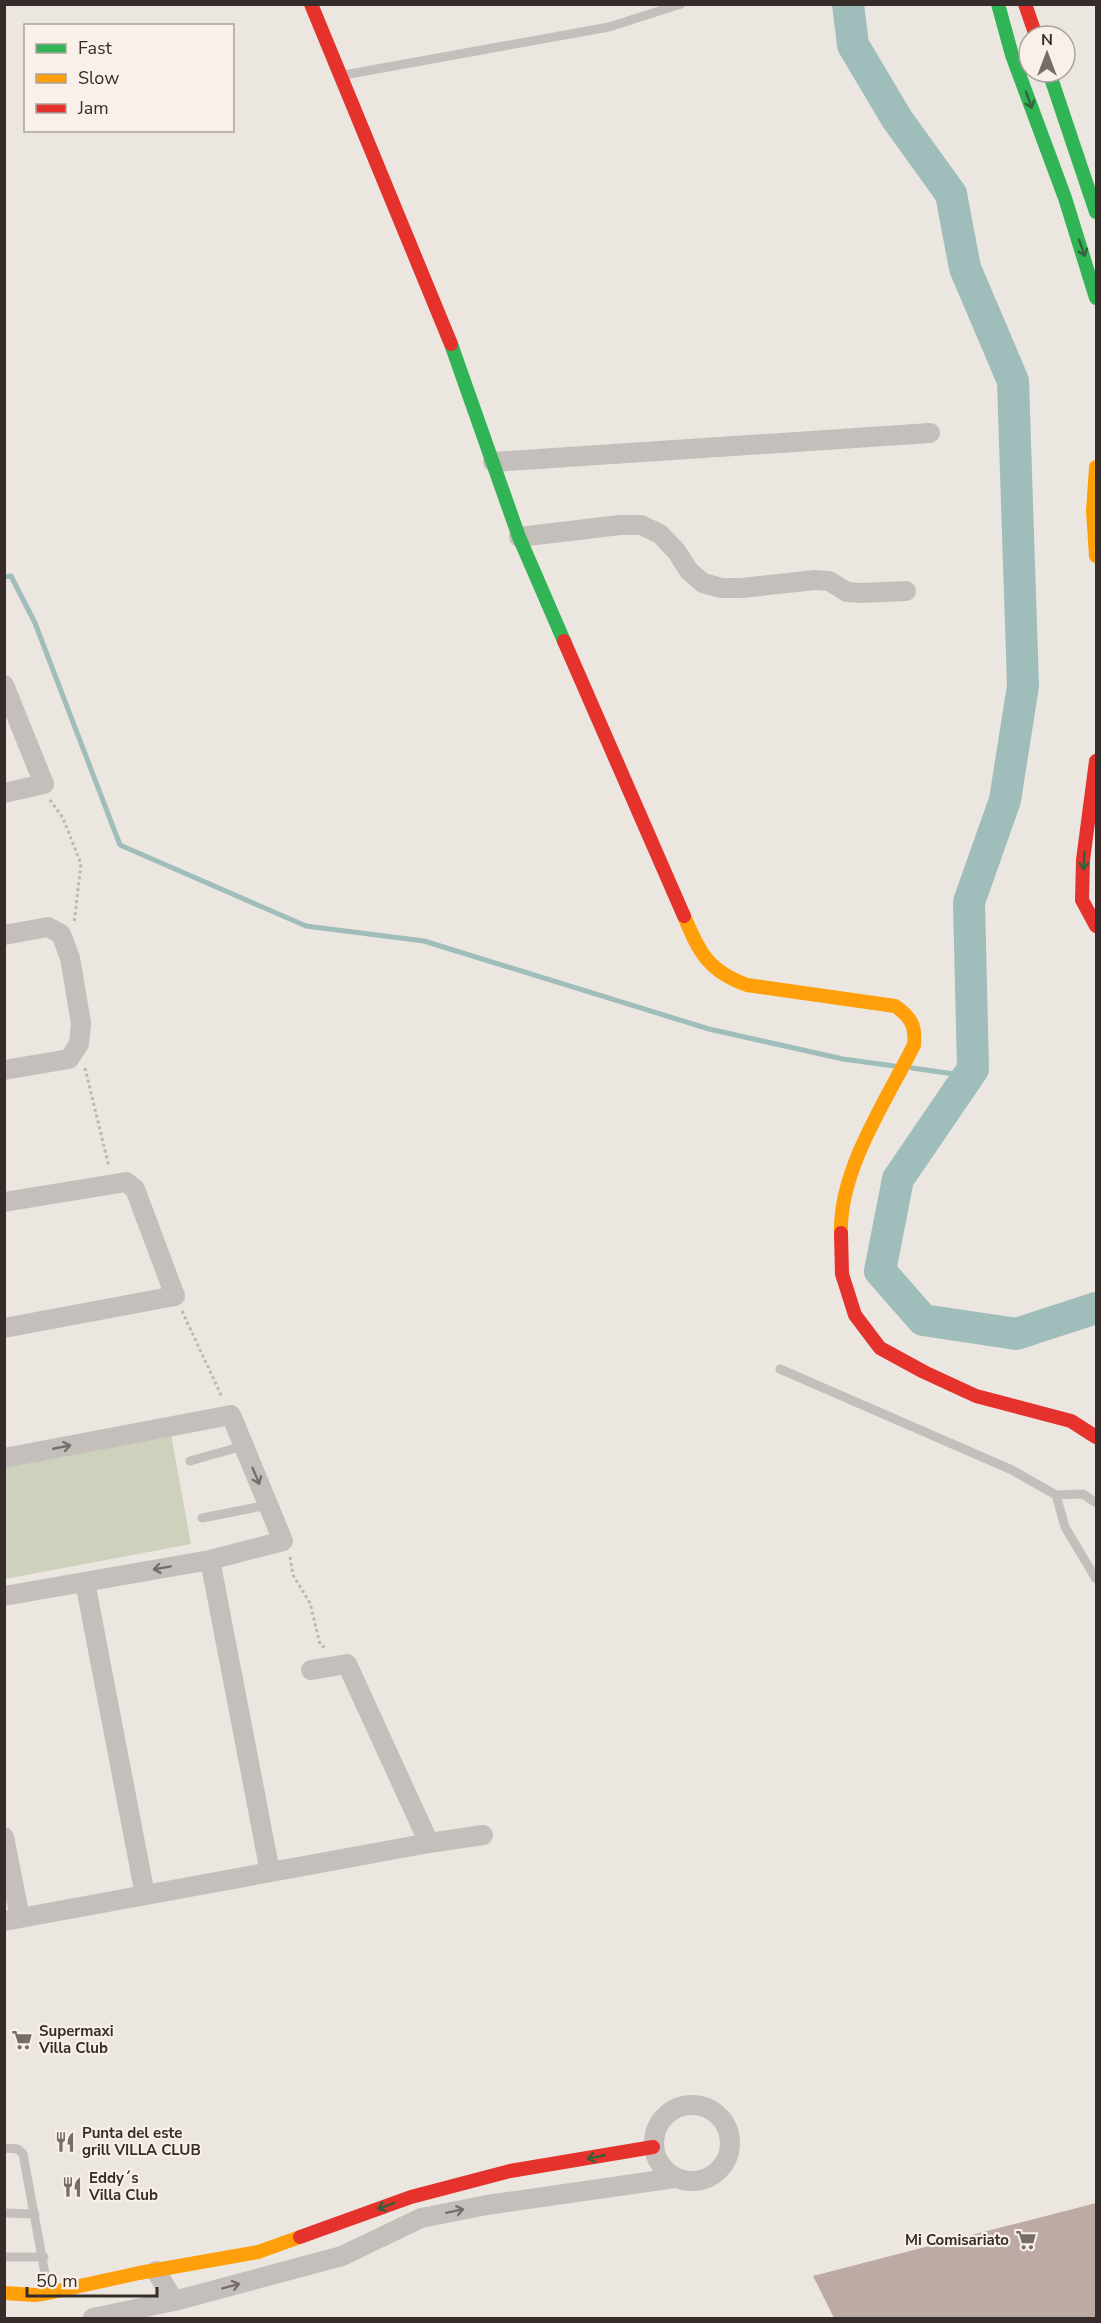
<svg xmlns="http://www.w3.org/2000/svg" width="1101" height="2323" font-family="'Nunito Sans',sans-serif">
<rect width="100%" height="100%" fill="#ece6e1"/>
<path fill="#ced1bc" d="M 171,1435 L 191,1544 L 5,1579 L 5,1466 Z"/>
<g fill="none" stroke-linecap="round" stroke-linejoin="round">
<path stroke="#9fbdba" stroke-width="5" d="M 4,577 L 11,576 L 35,623 L 120,845 L 306,926 L 424,941 L 709,1029 L 843,1059 L 894,1066
M 912,1068 L 968,1076"/>
<path stroke="#9fbdba" stroke-width="32" d="M 848,4 L 853,45 L 897,119 L 951,194 L 965,268 L 1013,381 L 1023,686 L 1005,800 L 969,902 L 973,1069 L 898,1179 L 880,1271 L 923,1320 L 1016,1334 L 1096,1308"/>
</g>
<path fill="#beaaa4" d="M 1096,2203 L 1096,2318 L 834,2318 L 813,2276 Z"/>
<g fill="none" stroke-linecap="round" stroke-linejoin="round">
<path stroke="#beb7b3" stroke-width="3" stroke-dasharray="3 3" stroke-linecap="butt" d="M 50,800 L 63,818 L 81,864 L 74,923
M 85,1068 L 109,1167
M 182,1311 L 222,1397
M 290,1557 L 293,1575 L 310,1603 L 320,1644 L 326,1649"/>
<path stroke="#c5bfbb" stroke-width="9" d="M 344,75 L 609,27 L 681,4
M 780,1369 L 1012,1470 L 1056,1495 L 1083,1494 L 1096,1503
M 190,1461 L 243,1446
M 1056,1495 L 1065,1527 L 1096,1579
M 202,1518 L 268,1505
M 4,2148 L 18,2149 L 23,2154 L 48,2290
M 4,2213 L 35,2214
M 4,2257 L 44,2257"/>
<path stroke="#c5bfbb" stroke-width="20" d="M 493,462 L 930,433
M 519,537 L 620,525 L 641,525 L 660,534 L 677,552 L 689,571 L 703,583 L 721,588 L 742,588 L 815,580 L 829,581 L 847,592 L 862,593 L 906,591
M 4,685 L 44,784 L 4,793
M 4,935 L 48,927 L 61,934 L 70,958 L 81,1023 L 79,1044 L 69,1059 L 4,1070
M 4,1202 L 126,1182 L 135,1189 L 175,1296 L 4,1328
M 4,1458 L 231,1415 L 283,1541 L 210,1560 L 4,1596
M 210,1560 L 270,1872
M 85,1582 L 145,1895
M 311,1670 L 347,1664 L 429,1843 L 483,1835
M 4,1837 L 20,1918
M 4,1921 L 429,1843
M654 2143a38 38 0 1 1 76 0a38 38 0 1 1-76 0Z
M 156,2271 L 174,2301
M 93,2318 L 174,2301 L 342,2256 L 421,2218 L 487,2205 L 675,2178"/>
<path stroke="#30b455" stroke-width="14" d="M 998,4 L 1012,55 L 1065,198 L 1096,298
M 1049,72 L 1096,212
M 451,344 L 519,537 L 564,641"/>
<path stroke="#ff9f0a" stroke-width="14" d="M 1096,467 L 1093,511 L 1096,556
M 684,916 C 699,952 708,971 747,985 L 895,1006 C 911,1017 916,1026 914,1045 C 886,1101 839,1170 841,1233
M 4,2293 L 35,2295 L 48,2293 L 139,2273 L 258,2252 L 300,2237"/>
<path stroke="#e5322d" stroke-width="14" d="M 311,4 L 451,344
M 1025,4 L 1036,36
M 564,641 L 684,916
M 1096,761 L 1083,860 L 1082,900 L 1096,926
M 841,1233 L 842,1274 L 855,1315 L 880,1348 L 924,1372 L 976,1396 L 1071,1421 L 1096,1437
M 300,2237 L 411,2197 L 510,2171 L 653,2147"/>
</g>
<defs><path id="oneway-shaft" d="M-6 0H5M1.5-3L5.5 0L1.5 3" fill="none" stroke-width="1.6" stroke-linecap="round" stroke-linejoin="round" transform="scale(1.5)"/></defs>
<g stroke="#34623b">
<use href="#oneway-shaft" transform="translate(1029 100) rotate(70)"/>
<use href="#oneway-shaft" transform="translate(1082 248) rotate(71)"/>
<use href="#oneway-shaft" transform="translate(1084 861) rotate(94)"/>
<use href="#oneway-shaft" transform="translate(596 2157) rotate(169)"/>
<use href="#oneway-shaft" transform="translate(386 2206) rotate(159)"/>
</g>
<g stroke="#766e6b">
<use href="#oneway-shaft" transform="translate(62 1447) rotate(-11)"/>
<use href="#oneway-shaft" transform="translate(256 1476) rotate(67)"/>
<use href="#oneway-shaft" transform="translate(162 1568) rotate(170)"/>
<use href="#oneway-shaft" transform="translate(455 2211) rotate(-12)"/>
<use href="#oneway-shaft" transform="translate(231 2286) rotate(-15)"/>
</g>
<defs>
<g id="supermarket-bare" transform="scale(1.62)"><path d="M-6-5.5h2.5l.6 2H6L4.5 2H-2.5L-4.4-4H-6ZM-1.5 3.2a1.3 1.3 0 1 0 .1 0ZM3 3.2a1.3 1.3 0 1 0 .1 0Z" fill="#766d69" stroke="#f8f0e9" stroke-width="2.5" paint-order="stroke"/></g>
<g id="restaurant-bare" transform="scale(1.62)"><path d="M-5-6h1v4h1v-4h1v4h1v-4h1v5L-1.5 .5V6h-2V.5L-5-1ZM5-6V6H3V1.5H1.5Q1.5-4 5-6Z" fill="#766d69" stroke="#f8f0e9" stroke-width="2.5" paint-order="stroke"/></g>
</defs>
<g fill-rule="evenodd">
<use href="#supermarket-bare" x="22" y="2040"/>
<use href="#restaurant-bare" x="65" y="2142"/>
<use href="#restaurant-bare" x="72" y="2187"/>
<use href="#supermarket-bare" x="1026" y="2240"/>
</g>
<g text-anchor="middle" stroke-width="4.5" stroke-linejoin="round" paint-order="stroke">
<g font-size="15" font-weight="bold" fill="#362c29" stroke="#f8f0e9" text-anchor="start">
<text x="39" y="2036">Supermaxi<tspan x="39" dy="17">Villa Club</tspan></text>
<text x="82" y="2138">Punta del este<tspan x="82" dy="17">grill VILLA CLUB</tspan></text>
<text x="89" y="2183">Eddy´s<tspan x="89" dy="17">Villa Club</tspan></text>
<text x="1009" y="2245" text-anchor="end">Mi Comisariato</text>
</g>
</g>
<rect width="1101" height="2323" fill="none" stroke="#362c29" stroke-width="12"/>
<rect x="24" y="24" width="210" height="108" fill="#f8f0e9" stroke="#aaa29c" stroke-width="1.5"/>
<rect x="36" y="44" width="30" height="9" fill="#30b455" stroke="#aaa29c" stroke-width="1.5"/>
<text x="78" y="54" font-size="18" fill="#362c29">Fast</text>
<rect x="36" y="74" width="30" height="9" fill="#ff9f0a" stroke="#aaa29c" stroke-width="1.5"/>
<text x="78" y="84" font-size="18" fill="#362c29">Slow</text>
<rect x="36" y="104" width="30" height="9" fill="#e5322d" stroke="#aaa29c" stroke-width="1.5"/>
<text x="78" y="114" font-size="18" fill="#362c29">Jam</text>
<g transform="translate(1047 54)"><circle r="28" fill="#f8f0e9" stroke="#aaa29c" stroke-width="1.5"/>
<path d="M0-4.5L10 22L0 15L-10 22Z" fill="#766d69"/>
<text y="-9" font-size="16" font-weight="bold" text-anchor="middle" fill="#362c29">N</text>
</g>
<path d="M27 2287v9h130v-9" fill="none" stroke="#362c29" stroke-width="3"/>
<text x="36" y="2287" font-size="18" fill="#362c29" stroke="#f8f0e9" stroke-width="4.5" paint-order="stroke">50 m</text>
</svg>
